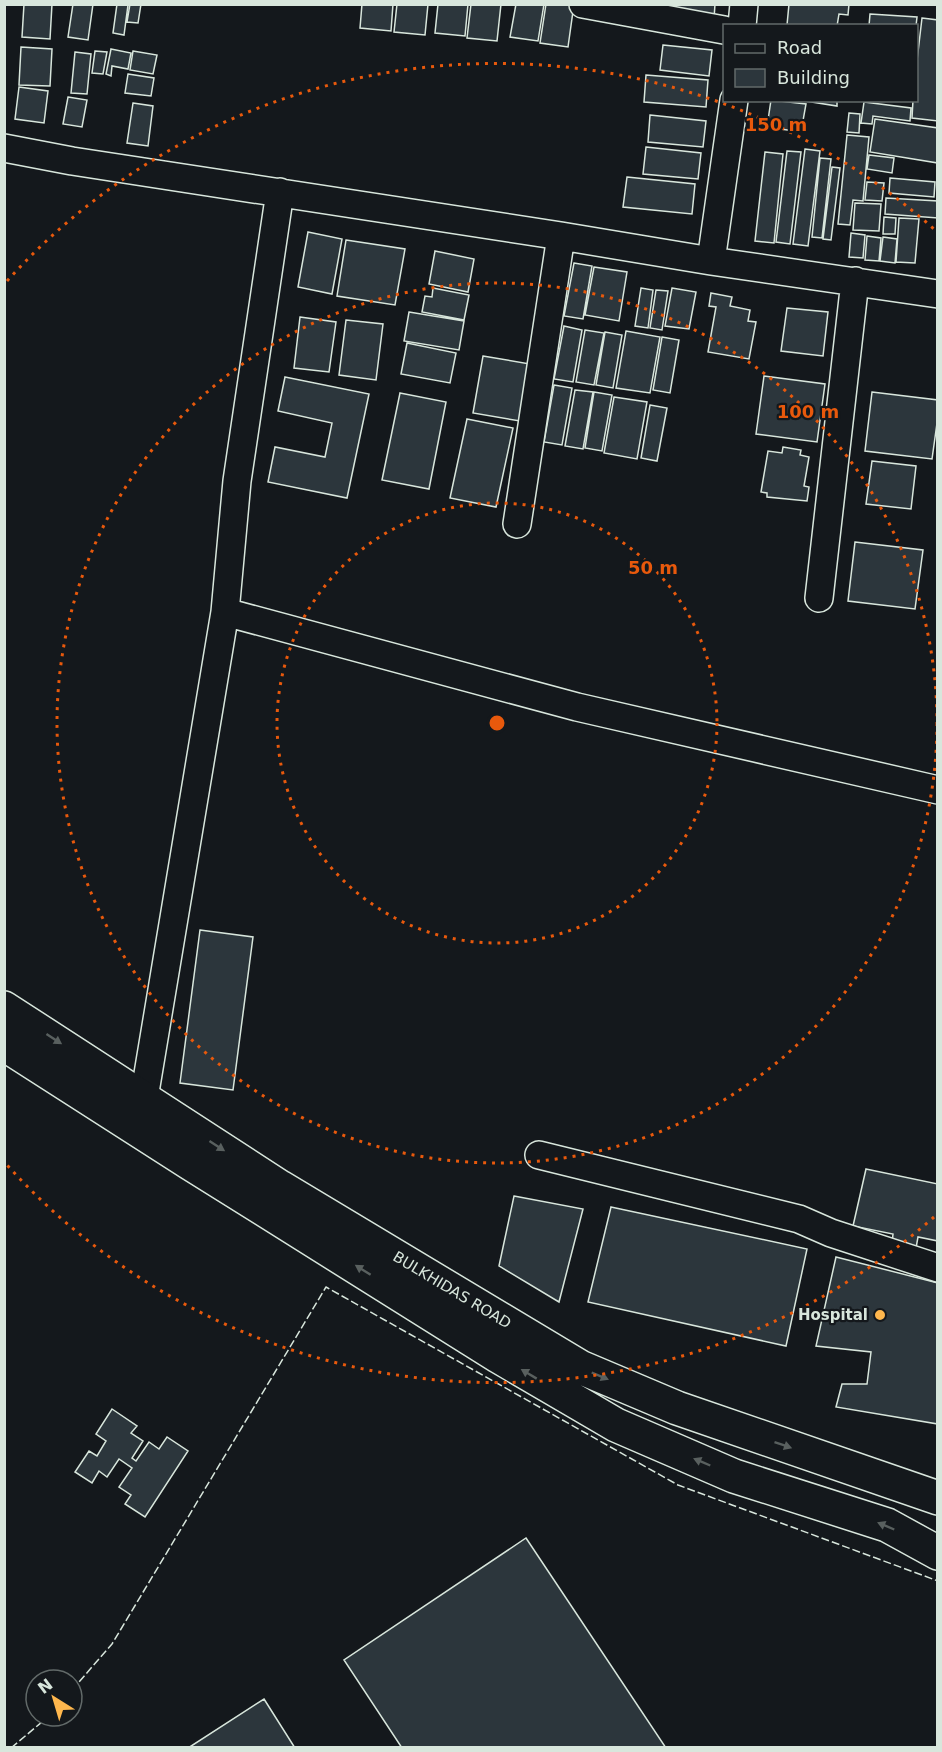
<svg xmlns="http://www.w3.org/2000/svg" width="942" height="1752" font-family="'DejaVu Sans',sans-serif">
<rect width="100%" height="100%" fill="#14181c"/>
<path fill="#2c363c" stroke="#d8e6dc" stroke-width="1.5" d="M 24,4 L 52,4 L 50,39 L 22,37 Z
M 73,4 L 93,4 L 88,40 L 68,37 Z
M 117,4 L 128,5 L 124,35 L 113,33 Z
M 130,4 L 141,4 L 138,23 L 127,22 Z
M 362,4 L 393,4 L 391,31 L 360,28 Z
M 397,4 L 428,4 L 425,35 L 394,32 Z
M 438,4 L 468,4 L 465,36 L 435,33 Z
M 471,4 L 501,4 L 497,41 L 467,38 Z
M 516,4 L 544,4 L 538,41 L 510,37 Z
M 546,4 L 574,4 L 568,47 L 540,43 Z
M 663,4 L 715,4 L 714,19 L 662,13 Z
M 789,4 L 849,4 L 848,15 L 839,14 L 837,26 L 787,25 Z
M 870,14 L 917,17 L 916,26 L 869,26 Z
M 922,18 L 938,20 L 938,121 L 912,118 L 913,100 L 916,100 L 916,69 Z
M 663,45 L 712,50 L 709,76 L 660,70 Z
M 21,47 L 52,49 L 50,86 L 19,85 Z
M 111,49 L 131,53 L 128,69 L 112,66 L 111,76 L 106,74 Z
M 95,51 L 107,52 L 103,74 L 92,73 Z
M 133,51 L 157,55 L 153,74 L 130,70 Z
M 75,52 L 91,54 L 87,94 L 71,93 Z
M 128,74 L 154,78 L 151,96 L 125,93 Z
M 646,75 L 708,80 L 706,107 L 644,102 Z
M 19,87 L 48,91 L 44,123 L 15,119 Z
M 68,97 L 87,100 L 82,127 L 63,124 Z
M 771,100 L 806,104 L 801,132 L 767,127 Z
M 799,100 L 837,100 L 837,106 Z
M 864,102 L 911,108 L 910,121 L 873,116 L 872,124 L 861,123 Z
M 133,103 L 153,106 L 148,146 L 127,143 Z
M 849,113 L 860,114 L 859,133 L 847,132 Z
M 650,115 L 706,121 L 703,147 L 648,142 Z
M 875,119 L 938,128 L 938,163 L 870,152 Z
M 847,135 L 869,137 L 863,201 L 853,200 L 850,225 L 838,224 Z
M 646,147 L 701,153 L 698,179 L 643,174 Z
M 805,149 L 820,151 L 808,246 L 793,244 Z
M 787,151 L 801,152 L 790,244 L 776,242 Z
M 765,152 L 783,154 L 774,243 L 755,241 Z
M 869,155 L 894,158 L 892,173 L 867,169 Z
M 820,158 L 831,159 L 822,238 L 812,237 Z
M 832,167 L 840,168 L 831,240 L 823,239 Z
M 627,177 L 695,184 L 692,214 L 623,207 Z
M 890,178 L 935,182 L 934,197 L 889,193 Z
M 867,182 L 884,183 L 882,201 L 865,200 Z
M 886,198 L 938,201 L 938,218 L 885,214 Z
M 855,203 L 881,204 L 879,231 L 853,230 Z
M 884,217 L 896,218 L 895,234 L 883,234 Z
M 899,218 L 919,219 L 915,263 L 896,262 Z
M 308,232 L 342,239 L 332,294 L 298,287 Z
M 851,233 L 865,235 L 863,258 L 849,257 Z
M 867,236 L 881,238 L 879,261 L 865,260 Z
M 883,237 L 897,239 L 895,263 L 880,261 Z
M 346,240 L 405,249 L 395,305 L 337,296 Z
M 435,251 L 474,259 L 468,292 L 429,284 Z
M 574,263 L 592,266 L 583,319 L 564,316 Z
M 594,267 L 627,272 L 619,321 L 585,315 Z
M 433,288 L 469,295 L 464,320 L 422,312 L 425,296 L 432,297 Z
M 641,288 L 653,290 L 648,328 L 635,326 Z
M 672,288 L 696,292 L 689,329 L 665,326 Z
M 656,290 L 668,291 L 662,330 L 650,328 Z
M 711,293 L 732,297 L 730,306 L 750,310 L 748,321 L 756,322 L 749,359 L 708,352 L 716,307 L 709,306 Z
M 787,308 L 828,312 L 823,356 L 781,351 Z
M 409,312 L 464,321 L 459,350 L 404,341 Z
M 300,317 L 336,322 L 329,372 L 294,368 Z
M 346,320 L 383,324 L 376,380 L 339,375 Z
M 564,326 L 582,330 L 573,382 L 554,379 Z
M 585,330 L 604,333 L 594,385 L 576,382 Z
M 626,331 L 660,337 L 650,393 L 616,388 Z
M 605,332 L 622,335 L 613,388 L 596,385 Z
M 662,337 L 679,340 L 670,393 L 653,390 Z
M 407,343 L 456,353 L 450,383 L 401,374 Z
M 483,356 L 536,365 L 526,422 L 473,413 Z
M 764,376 L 825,384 L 817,442 L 756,434 Z
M 285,377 L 369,394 L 347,498 L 268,482 L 275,447 L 325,457 L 332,423 L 278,411 Z
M 554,385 L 572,388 L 562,445 L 544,442 Z
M 575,390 L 593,392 L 583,449 L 565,446 Z
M 594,392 L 612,395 L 602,451 L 585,448 Z
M 872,392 L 938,400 L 938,416 L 932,459 L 865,451 Z
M 400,393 L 446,402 L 429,489 L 382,480 Z
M 614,397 L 647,402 L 637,459 L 604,453 Z
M 650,405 L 667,408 L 657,461 L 641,458 Z
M 467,419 L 513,428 L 496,507 L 450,498 Z
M 783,447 L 801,450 L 800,455 L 809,457 L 804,486 L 809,487 L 807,501 L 767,497 L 767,493 L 761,492 L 768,451 L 782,453 Z
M 872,461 L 916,466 L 911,509 L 866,504 Z
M 855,542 L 923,550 L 915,609 L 848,601 Z
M 200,930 L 253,937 L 233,1090 L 180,1083 Z
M 866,1169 L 938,1184 L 938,1241 L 918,1237 L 916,1248 L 892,1243 L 893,1234 L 853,1226 Z
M 514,1196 L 583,1209 L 559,1302 L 499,1266 Z
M 611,1207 L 807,1249 L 786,1346 L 588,1302 Z
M 836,1257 L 938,1283 L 938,1424 L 836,1407 L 842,1384 L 867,1384 L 871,1352 L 816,1346 Z
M 112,1409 L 137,1426 L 131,1433 L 143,1441 L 132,1458 L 136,1461 L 149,1442 L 159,1449 L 167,1437 L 188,1451 L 145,1517 L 125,1504 L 131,1495 L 119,1487 L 132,1468 L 119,1459 L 107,1477 L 99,1471 L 92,1483 L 75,1472 L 89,1451 L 97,1456 L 106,1441 L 96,1434 Z
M 526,1538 L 666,1748 L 402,1748 L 344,1660 Z
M 264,1699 L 295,1748 L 188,1748 Z"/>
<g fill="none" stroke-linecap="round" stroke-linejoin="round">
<g stroke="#d8e6dc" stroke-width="30">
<path id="minor" d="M 583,4 L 724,30
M 742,26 L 744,4
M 4,148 L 72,161 L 561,236 L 711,261 L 938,294
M 711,261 L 734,100
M 517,524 L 561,236
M 819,598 L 855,281
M 225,612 L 577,707 L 938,790
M 141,1116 L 225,612 L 237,481 L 280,192
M 539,1155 L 799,1219 L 831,1233 L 938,1268"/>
</g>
<g stroke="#d8e6dc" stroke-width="36">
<path id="secondary" d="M 4,1008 L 280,1187 L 580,1367 L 677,1408 L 938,1498
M 4,1044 L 190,1163 L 498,1356 L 616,1425 L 734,1476 L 887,1525 L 938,1553"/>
</g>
<use href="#minor" stroke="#14181c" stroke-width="27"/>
<use href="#secondary" stroke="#14181c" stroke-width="33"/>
<path stroke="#d8e6dc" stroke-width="1.5" stroke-dasharray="8 3" stroke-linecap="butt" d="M 72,1690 L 112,1644 L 326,1287 L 678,1485 L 938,1581
M 11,1748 L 49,1716"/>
</g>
<defs><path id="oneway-solid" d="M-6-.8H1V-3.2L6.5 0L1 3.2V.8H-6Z" transform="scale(1.5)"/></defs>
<g fill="#59605f">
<use href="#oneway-solid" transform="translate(54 1039) rotate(33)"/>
<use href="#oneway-solid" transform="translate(217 1146) rotate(33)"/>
<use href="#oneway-solid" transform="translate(363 1270) rotate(-148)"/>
<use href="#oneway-solid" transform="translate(529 1374) rotate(-149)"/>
<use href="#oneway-solid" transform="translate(600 1376) rotate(23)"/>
<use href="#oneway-solid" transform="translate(783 1445) rotate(19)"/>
<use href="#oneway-solid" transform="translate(702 1462) rotate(-157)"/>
<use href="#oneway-solid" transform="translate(886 1526) rotate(-157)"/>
</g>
<g fill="none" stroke="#e8590c" stroke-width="3" stroke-dasharray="3 6">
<circle cx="497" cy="723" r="220"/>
<circle cx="497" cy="723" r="440"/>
<path d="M934 1217A660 660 0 0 1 7 1165M7 281A660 660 0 0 1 934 229"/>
</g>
<circle fill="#ffb74d" stroke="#14181c" stroke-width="2" cx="880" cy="1315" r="6"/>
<g text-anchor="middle" stroke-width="4.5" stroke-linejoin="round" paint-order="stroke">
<g font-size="15" fill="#d8e6dc" stroke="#14181c">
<text transform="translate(452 1290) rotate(31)" y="5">BULKHIDAS ROAD</text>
</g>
<g font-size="15" font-weight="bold" fill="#d8e6dc" stroke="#14181c" text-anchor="end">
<text x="868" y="1320">Hospital</text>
</g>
</g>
<circle cx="497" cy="723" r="9" fill="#e8590c" stroke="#14181c" stroke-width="3"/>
<g font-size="18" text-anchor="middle" font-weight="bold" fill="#e8590c" stroke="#14181c" stroke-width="4.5" stroke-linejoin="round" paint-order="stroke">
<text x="776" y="131">150 m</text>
<text x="808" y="418">100 m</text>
<text x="653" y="574">50 m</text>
</g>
<rect width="942" height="1752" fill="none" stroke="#d8e6dc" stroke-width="12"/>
<rect x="723" y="24" width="195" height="78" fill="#14181c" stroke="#626a69" stroke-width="1.5"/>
<rect x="735" y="44" width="30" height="9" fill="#14181c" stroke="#626a69" stroke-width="1.5"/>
<text x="777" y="54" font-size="18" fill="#d8e6dc">Road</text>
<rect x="735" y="69" width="30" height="18" fill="#2c363c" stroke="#626a69" stroke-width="1.5"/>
<text x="777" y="84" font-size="18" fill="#d8e6dc">Building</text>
<g transform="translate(54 1698) rotate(323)"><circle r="28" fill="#14181c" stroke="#626a69" stroke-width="1.5"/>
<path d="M0-4.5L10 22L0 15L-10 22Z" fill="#ffb74d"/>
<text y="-9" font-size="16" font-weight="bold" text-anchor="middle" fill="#d8e6dc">N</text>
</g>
</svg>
